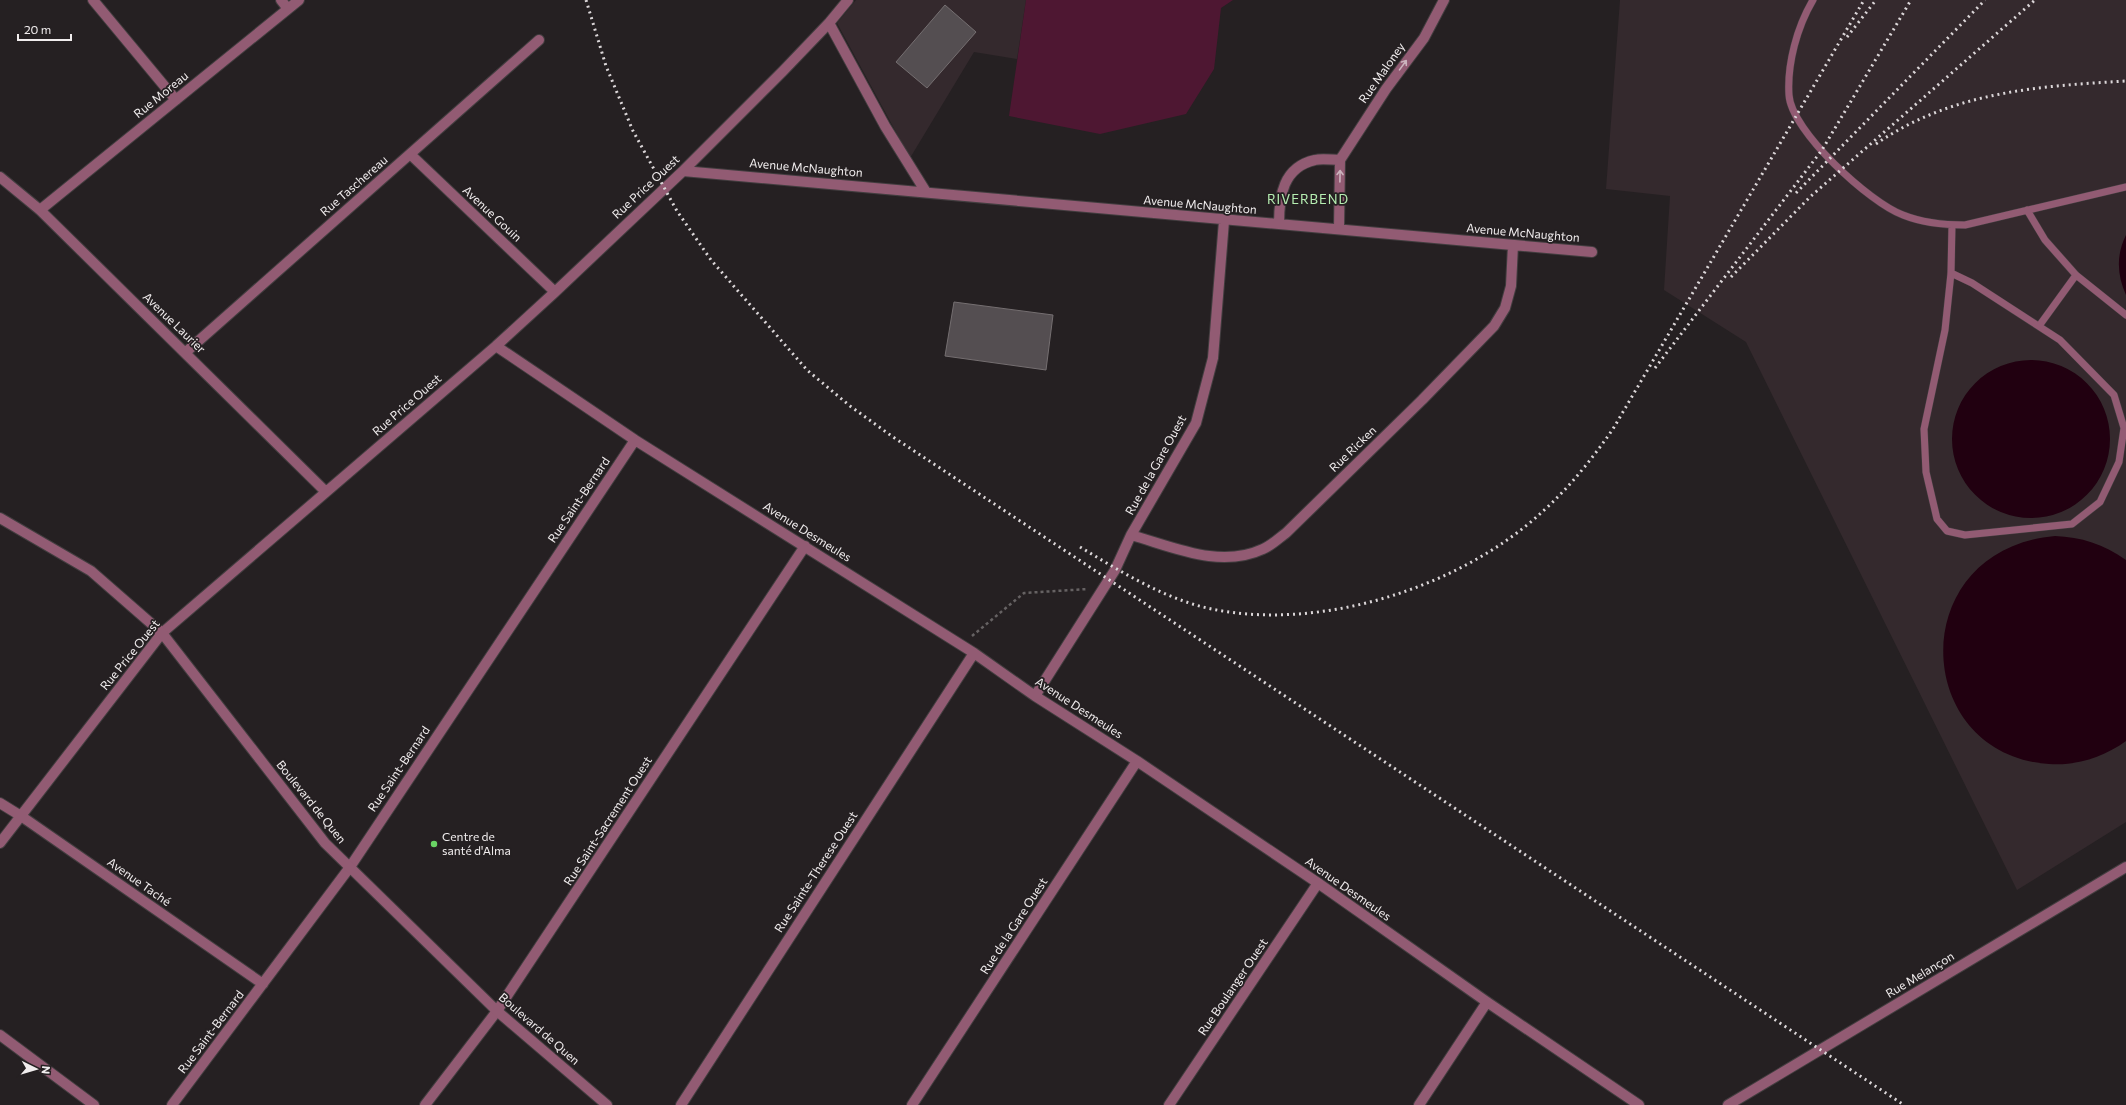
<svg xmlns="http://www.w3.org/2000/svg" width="2126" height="1105" font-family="Commissioner,sans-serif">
<rect width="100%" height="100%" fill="#252022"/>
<path fill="#34292d" d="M 856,0 L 1026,0 L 1017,59 L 974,52 L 910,158 L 837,23 Z
M 1620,0 L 2126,0 L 2126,822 L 2017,890 L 1746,342 L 1664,290 L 1670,196 L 1606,189 Z"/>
<path fill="#4e1732" d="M 1026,0 L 1233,0 L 1221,8 L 1214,69 L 1186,114 L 1100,134 L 1009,116 Z"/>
<path fill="#210010" d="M 2126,235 L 2126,295 C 2117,275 2116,255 2126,235 Z
M1952 439a79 79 0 1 1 158 0a79 79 0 1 1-158 0Z
M 2055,536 C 2081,537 2104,544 2126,560 L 2126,741 C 2104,757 2077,766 2049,764 C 1911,755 1903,550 2055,536 Z"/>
<path fill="#544e51" stroke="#756f71" d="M 945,5 L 976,32 L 927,88 L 896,62 Z
M 954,302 L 1053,315 L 1046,370 L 945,356 Z"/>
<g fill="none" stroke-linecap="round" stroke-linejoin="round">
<g stroke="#423d3f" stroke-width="8">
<path id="service" d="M 1813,0 C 1797,27 1787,64 1789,95 C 1791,131 1870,203 1903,215 C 1923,223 1943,225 1965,225 L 2126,187
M 2027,210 L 2045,240 L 2076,275 L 2126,315
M 1951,273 L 1972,283 L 2060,340 L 2114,395 L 2124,428 L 2119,462 L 2100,502 L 2072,524 L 1965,535 L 1947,531 L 1937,519 L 1926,472 L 1924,429 L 1945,330 L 1951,273 L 1952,225
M 2039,326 L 2076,275"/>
</g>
<g stroke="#423d3f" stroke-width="12">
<path id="minor" d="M 93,0 L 176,100
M 281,0 L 288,9
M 829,23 L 885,126 L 926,192
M 410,154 L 555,292
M 683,171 L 1592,252
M 0,177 L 40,210 L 326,492
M 40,210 L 299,0
M 1279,224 C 1279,196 1283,167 1315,160 C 1322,158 1332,160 1340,160
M 1339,229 L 1340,160 L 1386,89 L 1424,38 L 1444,0
M 496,346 L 635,440 L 974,653 L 1035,696 L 1137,761 L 1318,883 L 1487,1002 L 1639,1105
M 186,352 L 539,40
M 1131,535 C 1174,547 1220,569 1263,549 C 1271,546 1279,538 1286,533 L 1422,400 L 1494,326 L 1505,308 L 1511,286 L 1513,245
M 1035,696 L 1115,570 L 1131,535 L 1196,423 L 1213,358 L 1224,221
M 0,803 L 21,816 L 263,984
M 0,843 L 162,633 L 496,346 L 555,292 L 683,171 L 783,71 L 829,23 L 848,0
M 0,1035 L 94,1105
M 172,1105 L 350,867 L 635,440
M 425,1105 L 497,1011 L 805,546
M 681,1105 L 974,653
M 912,1105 L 1137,761
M 1169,1105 L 1318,883
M 1419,1105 L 1487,1002"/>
</g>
<g stroke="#423d3f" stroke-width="12">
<path id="tertiary" d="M 0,518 L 91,571 L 162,633 L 325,843 L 497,1011 L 607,1105
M 1728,1105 L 2126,867"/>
</g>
<path stroke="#666263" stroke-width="2.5" stroke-dasharray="3 3" stroke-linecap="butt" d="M 972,636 L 1024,593 L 1088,589"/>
<use href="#service" stroke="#925b73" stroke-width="7"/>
<use href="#minor" stroke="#925b73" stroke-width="10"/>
<use href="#tertiary" stroke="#925b73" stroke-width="10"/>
<path stroke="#dcd7d9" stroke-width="3" stroke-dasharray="2 4" stroke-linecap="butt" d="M 586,0 L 606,66 L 633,131 L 677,211 L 711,260 L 807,370 L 850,406 L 893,437 L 1904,1105
M 1847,37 L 1876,0
M 1876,144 C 1951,92 2038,86 2126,81
M 1796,193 L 1985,0
M 1731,277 L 1810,197 L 2035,0
M 1655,368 L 1822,150 L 1911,0
M 1080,547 C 1120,571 1161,597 1207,608 C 1317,633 1459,588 1541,513 C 1569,488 1592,459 1613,429 L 1864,0"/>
</g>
<defs><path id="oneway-shaft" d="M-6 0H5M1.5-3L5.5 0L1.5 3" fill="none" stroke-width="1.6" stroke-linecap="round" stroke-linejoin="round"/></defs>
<g stroke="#cbb3bd">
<use href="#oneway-shaft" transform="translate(1403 65) rotate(-54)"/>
<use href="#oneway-shaft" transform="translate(1340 176) rotate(-89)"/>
</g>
<circle fill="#69d464" stroke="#252022" stroke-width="1.5" cx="434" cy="844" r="4"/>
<g text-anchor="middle" stroke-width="3.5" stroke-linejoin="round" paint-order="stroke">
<g font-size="12" fill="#f1edee" stroke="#252022">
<text transform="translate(1382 73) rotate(-55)" y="4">Rue Maloney</text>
<text transform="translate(161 95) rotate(-39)" y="4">Rue Moreau</text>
<text transform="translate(806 168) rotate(5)" y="4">Avenue McNaughton</text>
<text transform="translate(354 186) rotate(-41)" y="4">Rue Taschereau</text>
<text transform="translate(646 187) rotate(-43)" y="4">Rue Price Ouest</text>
<text transform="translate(1200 205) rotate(5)" y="4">Avenue McNaughton</text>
<text transform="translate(492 214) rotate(43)" y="4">Avenue Gouin</text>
<text transform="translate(1523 233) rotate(5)" y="4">Avenue McNaughton</text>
<text transform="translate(174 323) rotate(44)" y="4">Avenue Laurier</text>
<text transform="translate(407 405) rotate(-41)" y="4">Rue Price Ouest</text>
<text transform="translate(1353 449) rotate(-44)" y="4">Rue Ricken</text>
<text transform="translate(1156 465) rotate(-61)" y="4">Rue de la Gare Ouest</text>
<text transform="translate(579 500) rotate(-56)" y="4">Rue Saint-Bernard</text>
<text transform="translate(807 532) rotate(32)" y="4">Avenue Desmeules</text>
<text transform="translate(130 655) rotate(-51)" y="4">Rue Price Ouest</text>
<text transform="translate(1079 708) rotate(33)" y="4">Avenue Desmeules</text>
<text transform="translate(399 769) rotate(-56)" y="4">Rue Saint-Bernard</text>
<text transform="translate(311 802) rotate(51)" y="4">Boulevard de Quen</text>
<text transform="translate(608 821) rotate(-57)" y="4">Rue Saint-Sacrement Ouest</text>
<text transform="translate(816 872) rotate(-57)" y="4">Rue Sainte-Therese Ouest</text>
<text transform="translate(139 882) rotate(35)" y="4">Avenue Taché</text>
<text transform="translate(1348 889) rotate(35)" y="4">Avenue Desmeules</text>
<text transform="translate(1014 926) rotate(-57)" y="4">Rue de la Gare Ouest</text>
<text transform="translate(1920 975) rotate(-31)" y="4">Rue Melançon</text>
<text transform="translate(1233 987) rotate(-56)" y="4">Rue Boulanger Ouest</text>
<text transform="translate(539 1029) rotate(41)" y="4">Boulevard de Quen</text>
<text transform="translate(211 1032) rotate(-53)" y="4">Rue Saint-Bernard</text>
</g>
<g font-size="12" fill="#f1edee" stroke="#252022" text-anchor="start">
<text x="442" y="841">Centre de<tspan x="442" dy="14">santé d'Alma</tspan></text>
</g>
<g font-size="13" letter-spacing="1" fill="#b6efb2" stroke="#252022">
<text x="1308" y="204">RIVERBEND</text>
</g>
</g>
<g transform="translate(36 1069) rotate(95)" stroke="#252022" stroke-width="3" paint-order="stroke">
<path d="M0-3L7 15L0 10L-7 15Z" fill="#f1edee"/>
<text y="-6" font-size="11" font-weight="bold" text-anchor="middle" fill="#f1edee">N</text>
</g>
<path d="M18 34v6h53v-6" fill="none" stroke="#f1edee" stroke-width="2"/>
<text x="24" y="34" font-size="12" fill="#f1edee" stroke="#252022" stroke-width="3" paint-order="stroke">20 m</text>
</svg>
